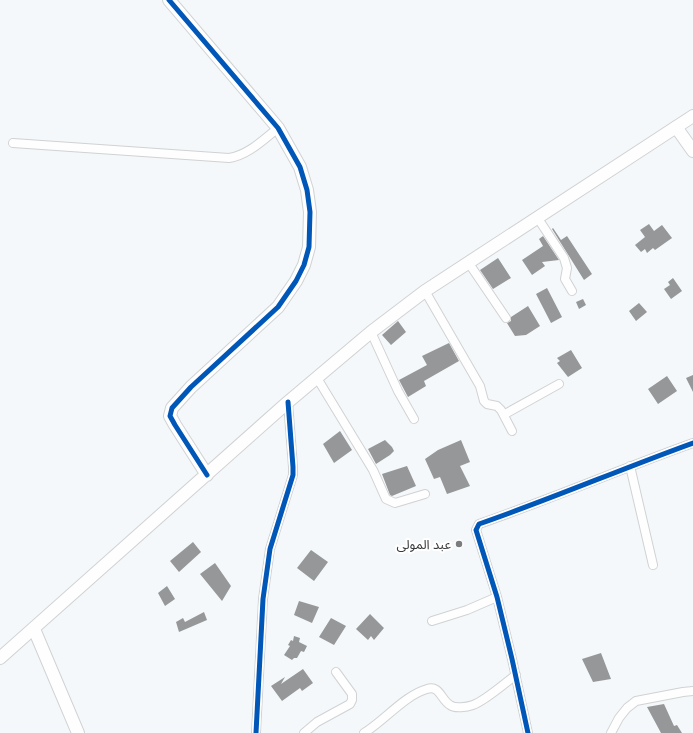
<svg xmlns="http://www.w3.org/2000/svg" width="693" height="733" font-family="'Fira Sans','Noto Sans Arabic',sans-serif">
<rect width="100%" height="100%" fill="#f5f8fa"/>
<path fill="#959798" d="M 649,224 L 654,231 L 662,225 L 672,238 L 655,250 L 653,248 L 647,253 L 645,249 L 641,252 L 635,245 L 645,237 L 640,230 Z
M 553,228 L 561,240 L 567,236 L 592,274 L 584,280 L 552,229 Z
M 543,236 L 559,260 L 542,262 L 545,266 L 532,275 L 522,260 L 543,246 L 539,239 Z
M 498,258 L 511,278 L 493,289 L 480,270 Z
M 673,278 L 682,291 L 671,299 L 664,289 L 670,285 L 668,282 Z
M 547,288 L 562,317 L 551,323 L 536,294 Z
M 583,299 L 586,305 L 579,309 L 576,302 Z
M 639,303 L 647,312 L 636,321 L 629,311 Z
M 528,306 L 540,326 L 526,335 L 515,336 L 507,323 L 511,321 L 511,317 Z
M 398,321 L 406,332 L 391,345 L 382,335 Z
M 449,343 L 459,361 L 424,381 L 426,386 L 408,397 L 399,380 L 427,365 L 422,356 Z
M 571,350 L 582,368 L 568,377 L 557,363 L 560,361 L 557,358 Z
M 693,375 L 693,392 L 686,378 Z
M 667,376 L 677,391 L 658,404 L 648,389 Z
M 340,431 L 352,450 L 334,463 L 323,444 Z
M 385,440 L 392,447 L 394,451 L 390,455 L 376,464 L 368,449 Z
M 461,440 L 470,462 L 460,466 L 470,486 L 447,494 L 440,477 L 434,479 L 425,459 L 438,450 Z
M 407,466 L 416,486 L 392,496 L 390,495 L 382,474 Z
M 193,542 L 201,552 L 179,572 L 170,561 Z
M 311,550 L 328,562 L 314,581 L 297,568 Z
M 215,563 L 231,586 L 222,601 L 200,574 Z
M 167,586 L 175,599 L 165,606 L 158,593 Z
M 299,601 L 319,607 L 312,623 L 294,615 Z
M 204,612 L 207,620 L 179,632 L 176,622 L 183,618 L 185,622 Z
M 370,614 L 384,628 L 374,640 L 371,636 L 368,640 L 356,629 Z
M 331,618 L 346,626 L 334,645 L 319,637 Z
M 294,636 L 300,638 L 299,642 L 307,646 L 304,652 L 301,651 L 297,658 L 294,658 L 292,660 L 284,655 L 290,646 L 288,645 L 291,640 L 293,641 Z
M 601,653 L 611,679 L 593,682 L 582,659 Z
M 303,669 L 313,683 L 302,691 L 300,688 L 282,701 L 271,686 L 285,677 L 281,684 Z
M 664,704 L 674,726 L 677,725 L 682,733 L 661,733 L 647,707 Z"/>
<g fill="none" stroke-linecap="round" stroke-linejoin="round">
<g stroke="#d0d2d3" stroke-width="10">
<path id="street" d="M 13,143 L 229,158 C 248,155 263,140 278,128
M 537,217 L 564,258 L 567,268 L 565,279 L 572,291
M 468,262 L 506,318
M 425,291 L 480,386 L 484,401 L 487,404 L 497,406 L 501,410 L 512,431
M 371,332 L 398,391 L 414,419
M 317,378 L 373,470 L 386,499 L 395,503 L 425,494
M 505,414 L 559,384
M 630,466 L 653,565
M 432,621 L 467,610 L 497,597
M 256,733 L 263,599 L 270,549 L 293,475 L 293,467 L 288,402
M 304,733 L 317,722 L 350,704 L 352,700 L 352,694 L 336,672
M 364,733 C 384,721 405,695 427,689 C 440,685 441,700 450,705 C 455,709 467,707 473,705 C 485,701 505,683 516,675
M 528,733 L 512,659 L 497,597 L 476,530 L 479,524 C 551,499 621,469 693,443
M 611,733 L 619,718 L 627,708 L 636,701 L 683,692 L 693,691"/>
</g>
<g stroke="#d0d2d3" stroke-width="14">
<path id="secondary" d="M 169,0 L 278,128 L 300,167 L 307,190 L 310,212 L 309,247 L 304,265 L 296,281 L 278,307 L 191,387 L 172,408 L 170,416 L 175,425 L 207,475
M 676,127 L 693,151
M 34,629 L 78,733
M 0,658 L 288,402 L 371,332 L 425,291 L 693,116"/>
</g>
<use href="#street" stroke="#fefefe" stroke-width="8"/>
<use href="#secondary" stroke="#fefefe" stroke-width="12"/>
<g stroke="#fff" stroke-width="8">
<path id="cycleway" d="M 169,0 L 278,128 L 300,167 L 307,190 L 310,212 L 309,247 L 304,265 L 296,281 L 278,307 L 191,387 L 172,408 L 170,416 L 175,425 L 207,475
M 256,733 L 263,599 L 270,549 L 293,475 L 293,467 L 288,402
M 528,733 L 512,659 L 497,597 L 476,530 L 479,524 C 551,499 621,469 693,443"/>
</g>
<use href="#cycleway" stroke="#0057b8" stroke-width="5"/>
</g>
<circle fill="#7a7c7d" stroke="#fff" stroke-width="1.5" cx="459" cy="544" r="4"/>
<g text-anchor="middle" stroke-width="4" stroke-linejoin="round" paint-order="stroke">
<g font-size="13" fill="#37393a" stroke="#fff" text-anchor="end">
<text x="451" y="549">عبد المولى</text>
</g>
</g>
</svg>
